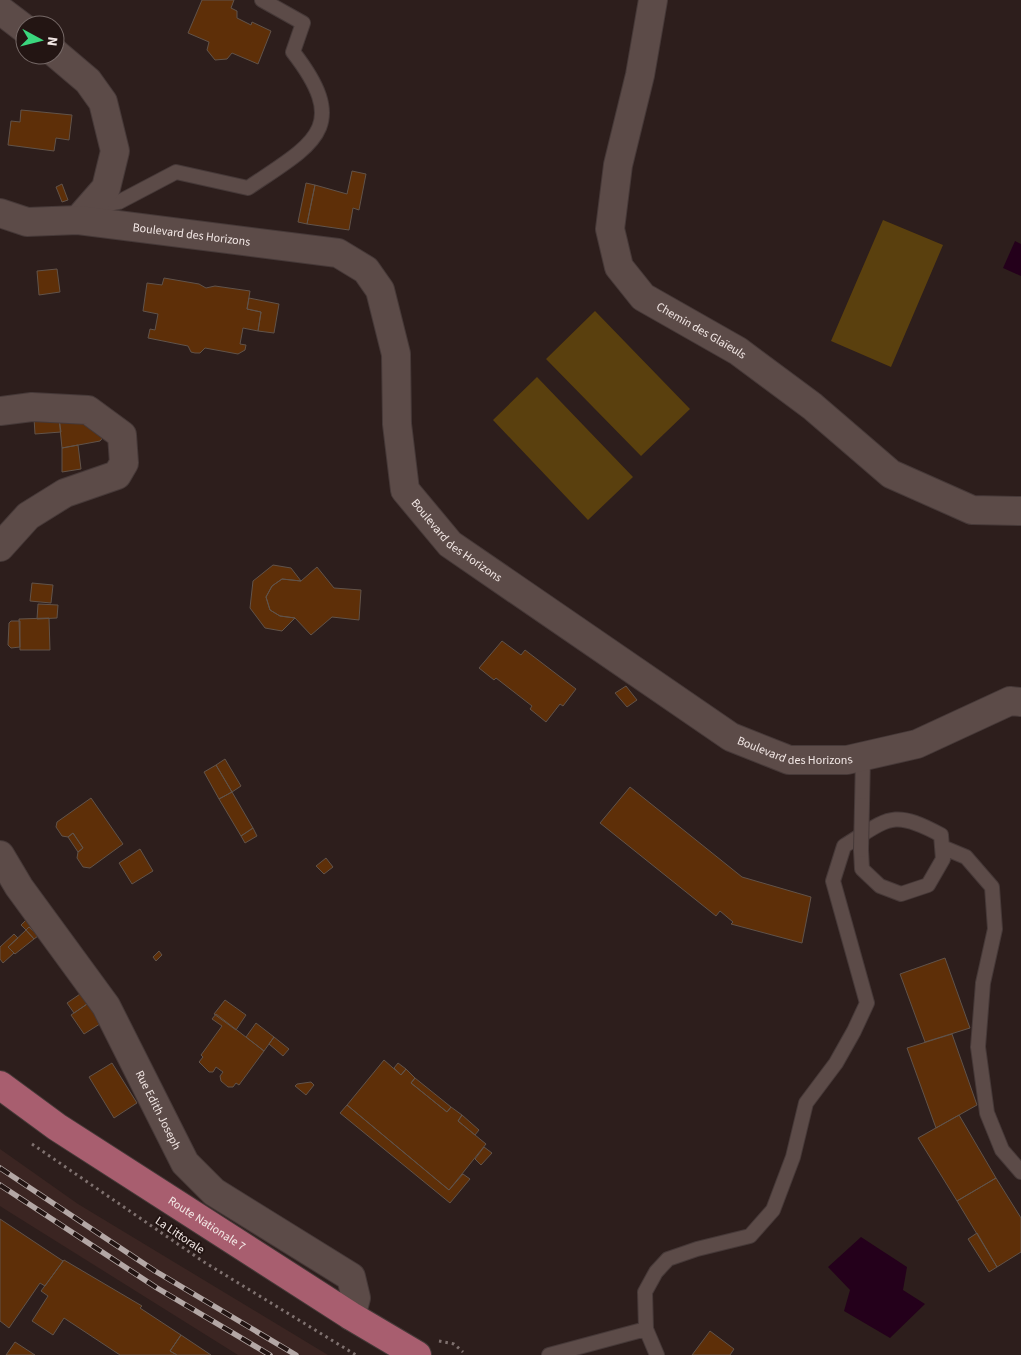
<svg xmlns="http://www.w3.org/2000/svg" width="1021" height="1355" font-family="'Source Sans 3',sans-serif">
<rect width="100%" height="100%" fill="#2d1e1c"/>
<path fill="#3b2522" d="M 0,1149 L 78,1204 L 328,1355 L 238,1355 L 3,1208 L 0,1206 Z"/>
<path fill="#5a400e" d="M 883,220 L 943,245 L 891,367 L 831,341 Z
M 595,311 L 690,409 L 641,456 L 546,359 Z
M 537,377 L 633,477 L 588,520 L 493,420 Z"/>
<path fill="#24001b" d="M 1015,241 L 1021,244 L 1021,276 L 1003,268 Z
M 861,1237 L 907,1267 L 903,1290 L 925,1304 L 890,1338 L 844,1311 L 850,1290 L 828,1267 Z"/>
<path fill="#5e2f08" stroke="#61534a" d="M 202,0 L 234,0 L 231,8 L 237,11 L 237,18 L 251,25 L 252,22 L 271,31 L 258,64 L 232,53 L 227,59 L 215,60 L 207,50 L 209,42 L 188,33 Z
M 21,110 L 72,115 L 69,140 L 56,138 L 54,151 L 8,145 L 11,121 L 20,122 Z
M 352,171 L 366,174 L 359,210 L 353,208 L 349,230 L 307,224 L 315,185 L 347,194 Z
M 306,183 L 315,185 L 307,224 L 298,222 Z
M 62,184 L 68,200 L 62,202 L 56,187 Z
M 57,269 L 60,292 L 39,295 L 37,271 Z
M 164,278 L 199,284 L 206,288 L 215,286 L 250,291 L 247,309 L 261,312 L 258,331 L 243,328 L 240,344 L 246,345 L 245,350 L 238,354 L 205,348 L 200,353 L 195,353 L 191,352 L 188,346 L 148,338 L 150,329 L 155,330 L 158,314 L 143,311 L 147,283 L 162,285 Z
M 249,298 L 279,304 L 274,333 L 258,331 L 261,312 L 247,309 Z
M 34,418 L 59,418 L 61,432 L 35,434 Z
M 59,418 L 92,424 L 105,435 L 100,441 L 62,448 Z
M 78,445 L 81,469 L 62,472 L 62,448 Z
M 273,565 L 291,568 L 301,581 L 282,579 L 272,586 L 266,597 L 270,610 L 280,616 L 295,618 L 282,631 L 265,628 L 250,608 L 253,581 Z
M 317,567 L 334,588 L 361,590 L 359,620 L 332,617 L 311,635 L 295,618 L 280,616 L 270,610 L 266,597 L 272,586 L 282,579 L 301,581 Z
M 32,583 L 53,585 L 51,603 L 30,601 Z
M 38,604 L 58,605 L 57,618 L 37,619 Z
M 49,618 L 50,650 L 20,650 L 19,619 Z
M 11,621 L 20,621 L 20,647 L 11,648 L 8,645 L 9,623 Z
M 502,641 L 521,655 L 525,650 L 576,689 L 563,706 L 560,704 L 546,722 L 530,709 L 532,706 L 496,678 L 494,680 L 479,668 Z
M 626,686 L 637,700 L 627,707 L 615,693 Z
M 225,759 L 241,786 L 232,792 L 216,765 Z
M 216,765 L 232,792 L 219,799 L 204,772 Z
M 630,787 L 742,877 L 811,897 L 802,943 L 731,924 L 733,922 L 720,911 L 716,916 L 600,823 Z
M 232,792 L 253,828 L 241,836 L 219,799 Z
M 91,798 L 123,844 L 90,868 L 83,867 L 77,858 L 78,852 L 83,848 L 73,833 L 68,837 L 62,836 L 56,827 L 57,822 Z
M 253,828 L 257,836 L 245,843 L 241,836 Z
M 73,833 L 83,848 L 78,852 L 68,837 Z
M 140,849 L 153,871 L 132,884 L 119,863 Z
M 326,858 L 333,867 L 324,874 L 316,866 Z
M 28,918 L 36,928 L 33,931 L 29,927 L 26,930 L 21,925 Z
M 29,927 L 38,936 L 34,939 L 26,930 Z
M 26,930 L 34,939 L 15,954 L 8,947 Z
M 14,934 L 18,938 L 8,947 L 14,953 L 3,963 L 0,959 L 0,947 Z
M 159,951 L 162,955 L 156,961 L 153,957 Z
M 945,958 L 970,1028 L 925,1042 L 900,974 Z
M 83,992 L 90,1002 L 74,1013 L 67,1003 Z
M 225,1000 L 246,1015 L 236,1030 L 214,1014 Z
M 90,1002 L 103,1022 L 84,1034 L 71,1015 Z
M 216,1014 L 264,1051 L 239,1085 L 236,1083 L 233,1087 L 228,1087 L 221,1081 L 220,1076 L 223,1072 L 216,1067 L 213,1072 L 209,1072 L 199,1062 L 203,1057 L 201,1055 L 222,1026 L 212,1019 Z
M 256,1023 L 274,1037 L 264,1051 L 246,1037 Z
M 952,1034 L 977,1105 L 936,1128 L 907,1048 Z
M 274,1037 L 289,1049 L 283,1056 L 269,1044 Z
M 384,1060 L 401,1075 L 406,1069 L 415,1078 L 411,1083 L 447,1112 L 451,1107 L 462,1115 L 458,1121 L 486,1144 L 449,1190 L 347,1105 Z
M 112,1063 L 137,1103 L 114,1118 L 89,1077 Z
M 398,1063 L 406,1069 L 401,1075 L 394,1068 Z
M 415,1078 L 451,1107 L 447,1112 L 411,1083 Z
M 311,1082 L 314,1085 L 306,1095 L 295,1086 L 297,1084 Z
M 347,1105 L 449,1190 L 463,1174 L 470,1179 L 450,1203 L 340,1113 Z
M 462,1115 L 479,1130 L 475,1135 L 458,1121 Z
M 959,1115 L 996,1178 L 957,1201 L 918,1138 Z
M 484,1147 L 492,1153 L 481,1165 L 475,1159 Z
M 996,1178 L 1021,1218 L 1021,1252 L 997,1267 L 957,1201 Z
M 0,1219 L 63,1261 L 45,1286 L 40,1283 L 9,1328 L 0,1321 Z
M 977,1233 L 997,1267 L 989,1272 L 968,1239 Z
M 64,1260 L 142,1306 L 140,1308 L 181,1335 L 170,1351 L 177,1355 L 120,1355 L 64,1318 L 53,1335 L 32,1321 L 48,1296 L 41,1291 Z
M 710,1331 L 734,1349 L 730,1355 L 692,1355 Z
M 181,1335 L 211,1355 L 177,1355 L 170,1351 Z
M 15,1342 L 35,1355 L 6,1355 Z"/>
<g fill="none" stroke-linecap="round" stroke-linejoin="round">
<g stroke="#463938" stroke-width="16">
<path id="lane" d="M 94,207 L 119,202 L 176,172 L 248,188 C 313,144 352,128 293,52 L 303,23 L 262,0
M 862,805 L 863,757
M 942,847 L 966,857 L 992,887 L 995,929 L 983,983 L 978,1047 L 987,1113 L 1002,1150 L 1021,1172
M 549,1355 L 646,1329
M 657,1355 L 646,1329 L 645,1292 L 656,1272 L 668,1259 L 697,1249 L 750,1236 L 773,1210 L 793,1157 L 806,1103 L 836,1063 L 854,1031 L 867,1003 L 833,881 L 844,846 C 888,819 892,808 941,835 L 943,859 L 928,885 L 901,894 L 880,886 L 862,869 L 861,850"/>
</g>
<g stroke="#463938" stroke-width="30">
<g id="street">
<path id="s1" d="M 653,0 L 640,75 L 618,165 L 610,229 L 619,267 L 643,297 L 738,351 L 812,406 L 891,474 L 972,510 L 1021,511"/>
<path d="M 0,10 L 25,29"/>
<path d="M 55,53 L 88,81 L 103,102 L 115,151 L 106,188 L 78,220"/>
<path id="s2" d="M 0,213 L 27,222 L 78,220 L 338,253 L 366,270 L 380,290 L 396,354 L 397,424 L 405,490 L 450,544 L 731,737 L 789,760 L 847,760 L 917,744 L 1010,701 L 1021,702"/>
<path d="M 0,411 L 32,407 L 88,410 L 122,435 L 124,463 L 117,475 L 65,493 L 28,516 L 0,547"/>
<path id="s3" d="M 0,855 L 19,887 L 106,1006 L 185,1163 L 214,1192 L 351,1277 L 356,1298 L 351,1316"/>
</g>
</g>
<g stroke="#463938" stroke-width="30">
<g id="primary">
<path id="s4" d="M 0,1085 L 57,1127 L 351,1316 L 417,1355"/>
</g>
</g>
<path stroke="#7f716f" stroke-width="3" stroke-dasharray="2.5 4" stroke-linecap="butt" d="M 32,1144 L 204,1262 L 356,1355
M 439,1341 L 454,1344 L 463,1352"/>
<use href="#lane" stroke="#5c4b48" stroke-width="14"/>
<use href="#street" stroke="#5c4b48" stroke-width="28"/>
<use href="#primary" stroke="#a85e6f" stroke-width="28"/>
<g stroke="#b3a7a5" stroke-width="5.5">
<path id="rail" d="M 0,1168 L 155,1271 L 296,1355
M 0,1185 L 157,1288 L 270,1355"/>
</g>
<use href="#rail" stroke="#231513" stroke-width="4" stroke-dasharray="11" stroke-linecap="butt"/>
<g stroke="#463938" stroke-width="16" stroke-linecap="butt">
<path id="lane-bridge" d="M 861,850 L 862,805"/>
</g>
<use href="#lane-bridge" stroke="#5c4b48" stroke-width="14"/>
</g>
<g text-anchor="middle" stroke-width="4" stroke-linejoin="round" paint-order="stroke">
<g font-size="12" fill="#f3e8e6" stroke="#231513">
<text dy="4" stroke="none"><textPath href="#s2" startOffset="194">Boulevard des Horizons</textPath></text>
<text dy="4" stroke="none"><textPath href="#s1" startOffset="378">Chemin des Glaïeuls</textPath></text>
<text dy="4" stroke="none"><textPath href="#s2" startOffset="674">Boulevard des Horizons</textPath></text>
<text dy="4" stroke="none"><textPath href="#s2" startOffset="1079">Boulevard des Horizons</textPath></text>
<text dy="4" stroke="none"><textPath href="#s3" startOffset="301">Rue Edith Joseph</textPath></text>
<text dy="4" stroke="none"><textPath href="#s4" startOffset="249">Route Nationale 7</textPath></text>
<text transform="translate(180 1235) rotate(34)" y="4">La Littorale</text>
</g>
</g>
<g transform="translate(40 40) rotate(97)"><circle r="24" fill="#231513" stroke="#766967"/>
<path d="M0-4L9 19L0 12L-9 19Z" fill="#3bd77e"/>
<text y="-8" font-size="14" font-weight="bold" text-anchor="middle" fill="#f3e8e6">N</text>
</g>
</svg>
